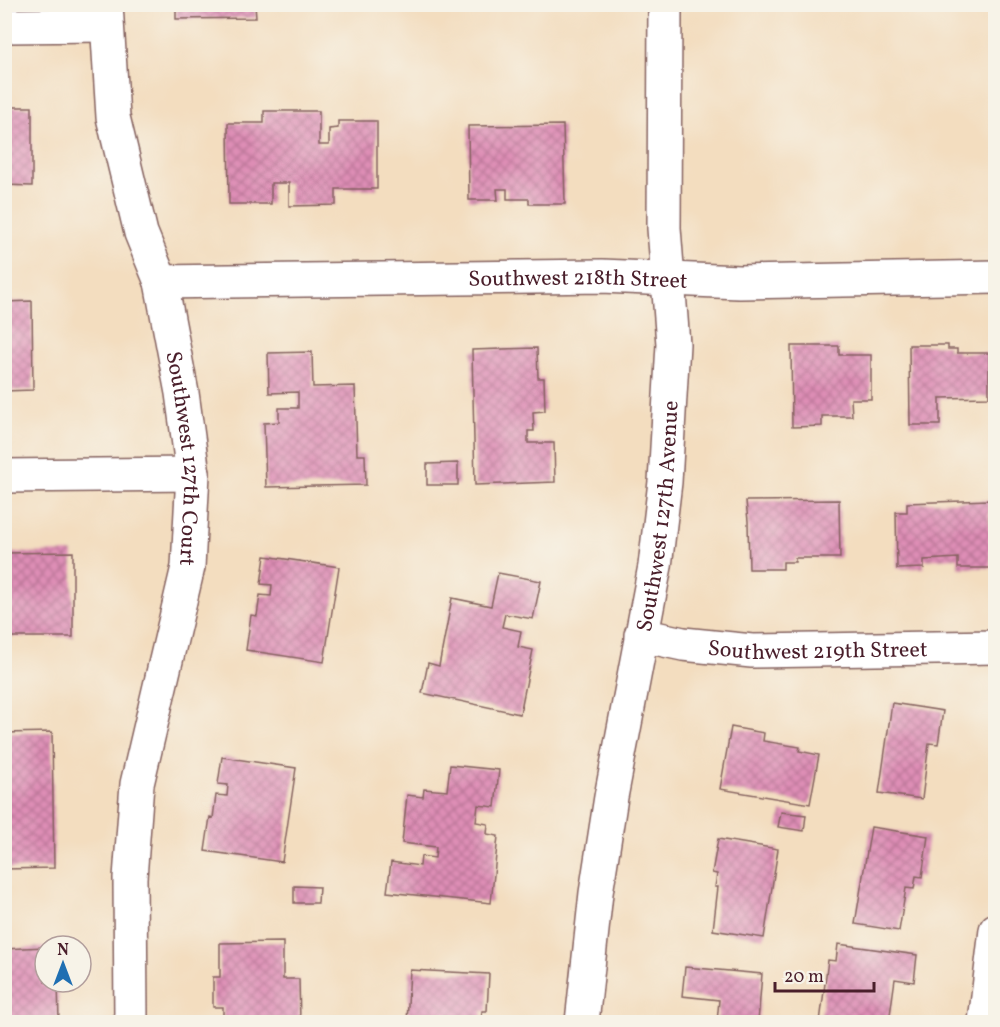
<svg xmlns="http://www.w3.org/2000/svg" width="1000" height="1027" font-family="Vollkorn,serif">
<defs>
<pattern id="building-cross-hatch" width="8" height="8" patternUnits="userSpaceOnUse" patternTransform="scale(1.5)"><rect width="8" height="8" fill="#de8eb6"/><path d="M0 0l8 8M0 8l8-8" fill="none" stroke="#b67394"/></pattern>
</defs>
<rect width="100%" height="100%" fill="#f7f3e8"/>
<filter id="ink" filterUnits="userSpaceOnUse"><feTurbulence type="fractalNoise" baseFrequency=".0167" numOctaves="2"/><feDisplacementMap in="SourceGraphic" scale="12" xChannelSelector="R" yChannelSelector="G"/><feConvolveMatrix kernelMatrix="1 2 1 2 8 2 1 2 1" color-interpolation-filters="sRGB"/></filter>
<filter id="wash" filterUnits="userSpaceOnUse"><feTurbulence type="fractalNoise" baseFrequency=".008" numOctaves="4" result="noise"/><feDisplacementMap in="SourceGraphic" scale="24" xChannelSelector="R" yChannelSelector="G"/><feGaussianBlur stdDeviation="1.35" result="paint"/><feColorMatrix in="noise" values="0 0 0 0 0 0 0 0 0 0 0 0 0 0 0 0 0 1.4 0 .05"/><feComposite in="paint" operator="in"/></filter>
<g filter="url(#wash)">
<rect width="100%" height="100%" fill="#f3ddbf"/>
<g id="blocks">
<path fill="url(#building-cross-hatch)" d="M 176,5 L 255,5 L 256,18 L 176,19 Z
M 5,107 L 32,107 L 32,186 L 5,185 Z
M 264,111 L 319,111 L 319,145 L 329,145 L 329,129 L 338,128 L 338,121 L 377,121 L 377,189 L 336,189 L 336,205 L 289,206 L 289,183 L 271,183 L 271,204 L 229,204 L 228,123 L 264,123 Z
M 563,125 L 565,204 L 529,204 L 529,199 L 507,199 L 507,189 L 497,189 L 498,200 L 469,200 L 468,126 Z
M 32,301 L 33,390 L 4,391 L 4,302 Z
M 909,345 L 948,345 L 948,349 L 957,349 L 957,353 L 989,353 L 989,397 L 940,398 L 940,425 L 910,425 Z
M 791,346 L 839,346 L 839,355 L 871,355 L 871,399 L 851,399 L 852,416 L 822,416 L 822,426 L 792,427 Z
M 537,348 L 538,378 L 544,378 L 545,411 L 533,412 L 534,431 L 528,431 L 528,443 L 554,443 L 555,482 L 475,485 L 472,350 Z
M 312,352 L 313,387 L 355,386 L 357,455 L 365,455 L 366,485 L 266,487 L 264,423 L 279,422 L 279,408 L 298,408 L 298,392 L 269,393 L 268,353 Z
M 458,463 L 458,485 L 427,485 L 427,464 Z
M 839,500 L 840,558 L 795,558 L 795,562 L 783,562 L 783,569 L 749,569 L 748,521 L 746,501 Z
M 989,500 L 991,568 L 958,568 L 958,558 L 924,560 L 924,568 L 897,569 L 896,512 L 907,512 L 907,503 Z
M 73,552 L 73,637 L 4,637 L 4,553 Z
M 265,556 L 339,567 L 324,662 L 246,650 L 251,615 L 257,616 L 260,595 L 271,596 L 272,585 L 261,584 Z
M 498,573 L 541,581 L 533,619 L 505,614 L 502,627 L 521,631 L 518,647 L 533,650 L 520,714 L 422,693 L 428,663 L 439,666 L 452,598 L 491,606 Z
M 892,703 L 943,711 L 938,744 L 929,743 L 922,799 L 879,793 Z
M 731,727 L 764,733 L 763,741 L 800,747 L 799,751 L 819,755 L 810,804 L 720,789 Z
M 52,732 L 54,868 L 4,869 L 4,733 Z
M 222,757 L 296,768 L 282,862 L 205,851 L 210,817 L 213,818 L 216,795 L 227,796 L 228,785 L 218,784 Z
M 450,765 L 499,770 L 495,807 L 478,805 L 476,822 L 488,824 L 487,834 L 498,836 L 491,903 L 387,892 L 391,862 L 420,866 L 421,856 L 435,858 L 436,847 L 402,843 L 407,795 L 423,797 L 424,789 L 447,791 Z
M 781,812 L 806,815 L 804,831 L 778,827 Z
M 871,827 L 928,836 L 922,877 L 916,876 L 914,889 L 906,888 L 899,931 L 855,924 Z
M 718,839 L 778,849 L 764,938 L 713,930 L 718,887 L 715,887 L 717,874 L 712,873 Z
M 294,886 L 319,887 L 318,903 L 294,903 Z
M 283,942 L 283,979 L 299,979 L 300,1022 L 223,1022 L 223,1007 L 213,1007 L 213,977 L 220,977 L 220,943 Z
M 838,944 L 917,955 L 914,982 L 895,979 L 889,1022 L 820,1022 L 828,960 L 836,961 Z
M 45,947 L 45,982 L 58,982 L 59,1022 L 4,1022 L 4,949 Z
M 685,967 L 762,974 L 758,1022 L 717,1022 L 719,1000 L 682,996 Z
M 410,970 L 489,974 L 487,1011 L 482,1011 L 481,1022 L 407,1022 Z"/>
</g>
</g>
<g filter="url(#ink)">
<use href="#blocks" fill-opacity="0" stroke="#85625f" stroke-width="1.5"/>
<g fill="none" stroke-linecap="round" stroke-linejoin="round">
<g stroke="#85625f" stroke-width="36">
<g id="minor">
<path id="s1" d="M 106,4 L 113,117 L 141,233 L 161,282 L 182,393 L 193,474 L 188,567 L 137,784 L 130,878 L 131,1022"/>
<path d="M 4,26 L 106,25"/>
<path id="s2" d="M 161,282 L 602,276 L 739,282 L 996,277"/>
<path d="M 4,476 L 193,474"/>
<path id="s3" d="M 641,635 L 683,644 L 752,651 L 996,647"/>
<path id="s4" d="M 582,1022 L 596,893 L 611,797 L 655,566 L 665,482 L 673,344 L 664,228 L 665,4"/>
<path d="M 985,1022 L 996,930"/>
</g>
</g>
<use href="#minor" stroke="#fff" stroke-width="33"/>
</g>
</g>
<g text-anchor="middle" stroke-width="5" stroke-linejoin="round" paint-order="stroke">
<g font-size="22" fill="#4a1f2b" stroke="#f7f3e8">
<text dy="8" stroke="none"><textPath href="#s2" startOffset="417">Southwest 218th Street</textPath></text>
<text dy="8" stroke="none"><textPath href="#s1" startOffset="464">Southwest 127th Court</textPath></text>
<text dy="8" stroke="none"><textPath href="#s4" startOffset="512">Southwest 127th Avenue</textPath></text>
<text dy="8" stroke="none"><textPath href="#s3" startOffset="178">Southwest 219th Street</textPath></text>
</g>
</g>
<rect width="1000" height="1027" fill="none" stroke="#f7f3e8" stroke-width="24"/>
<g transform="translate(63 964)"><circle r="28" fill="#f7f3e8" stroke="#b29e9c" stroke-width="1.5"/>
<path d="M0-4.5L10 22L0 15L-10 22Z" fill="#1f6fb2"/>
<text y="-9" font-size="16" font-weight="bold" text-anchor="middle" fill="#4a1f2b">N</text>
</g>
<path d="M775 982v9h99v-9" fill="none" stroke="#4a1f2b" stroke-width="3"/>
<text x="784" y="982" font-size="18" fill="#4a1f2b" stroke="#f7f3e8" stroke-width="4.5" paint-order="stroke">20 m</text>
</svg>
